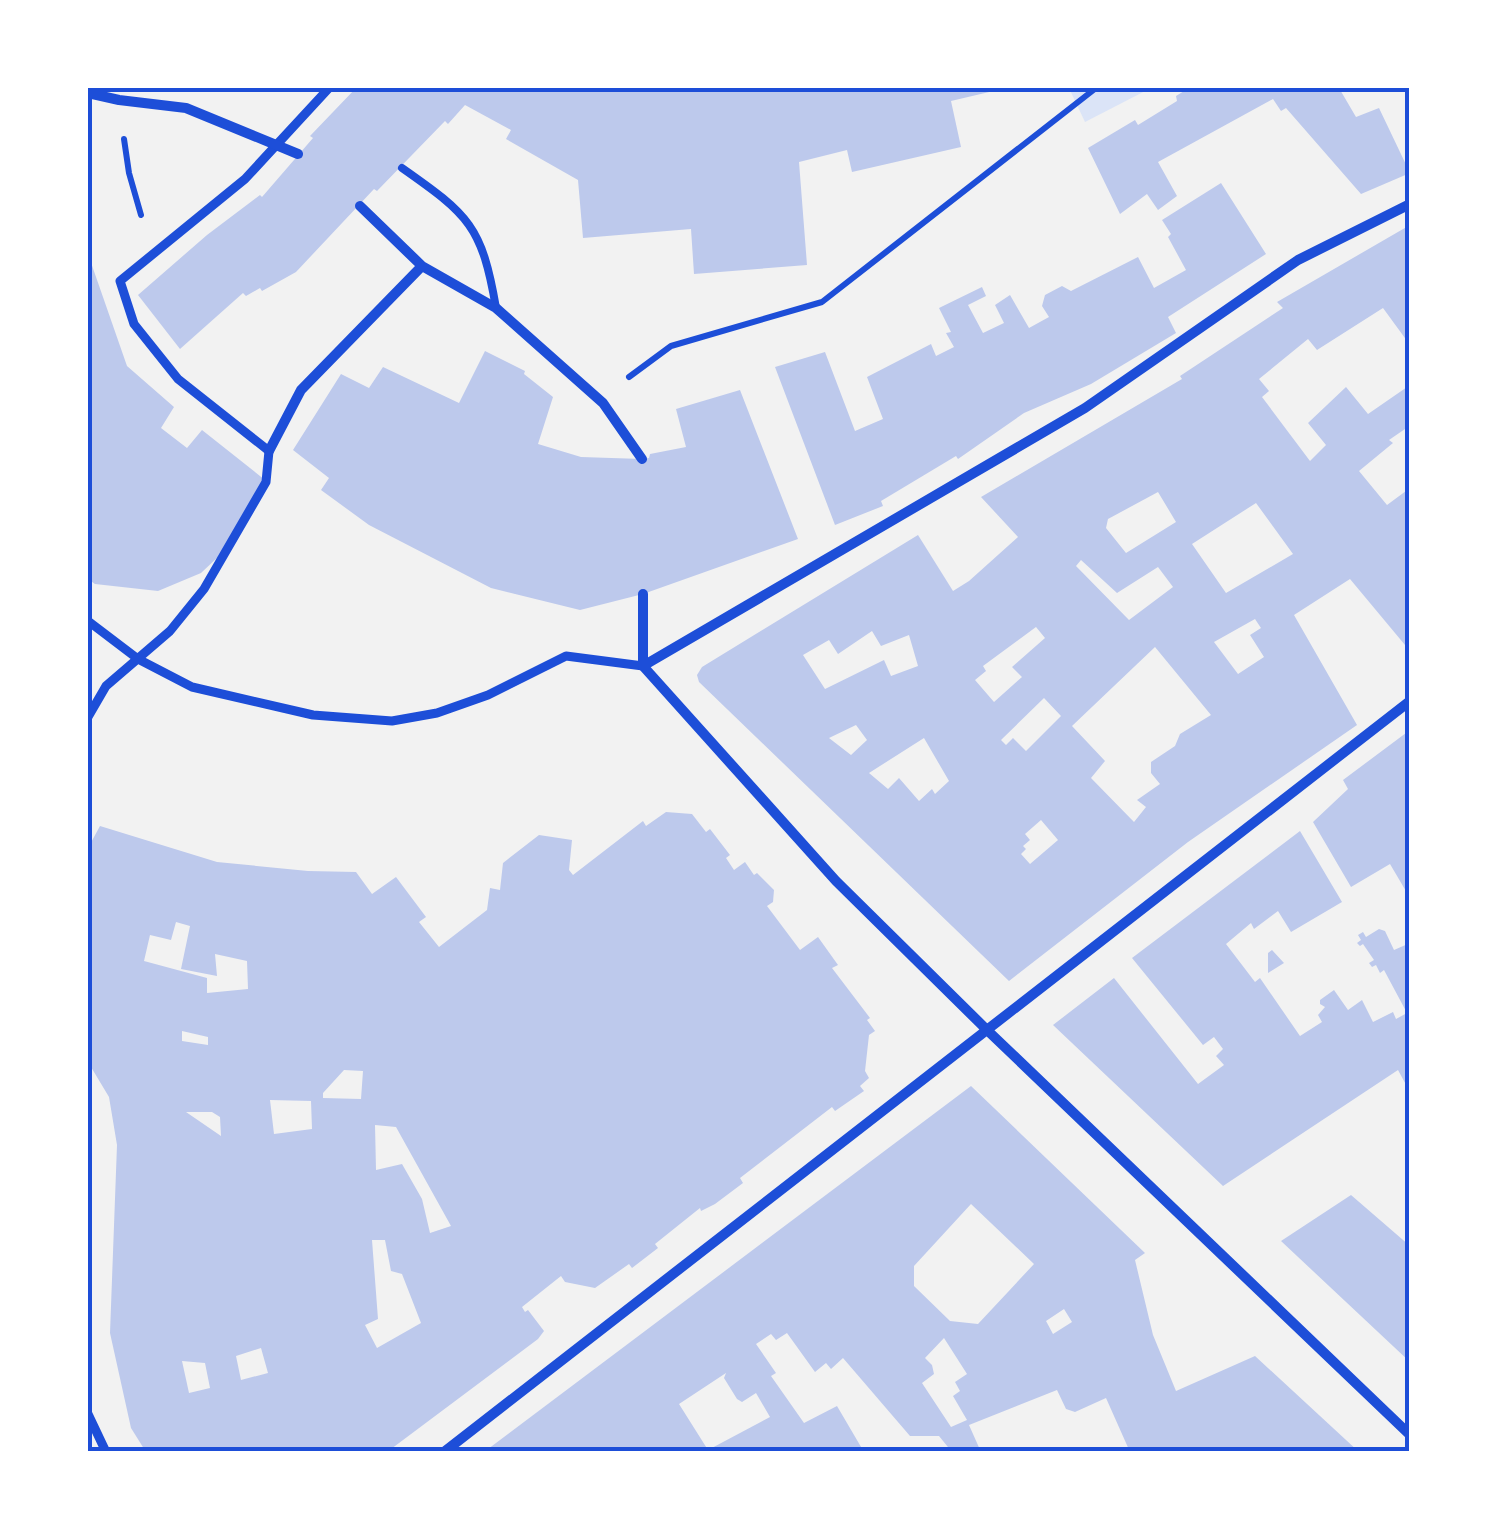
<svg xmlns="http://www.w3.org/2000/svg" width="1497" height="1539" font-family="'Alegreya Sans',sans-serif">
<rect width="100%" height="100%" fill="#f2f2f2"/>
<path fill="#dbe4f7" d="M 1069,88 L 1151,88 L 1085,122 Z"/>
<path fill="#bdc9ec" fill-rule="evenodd" d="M 356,88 L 1002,88 L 1002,89 L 951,101 L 961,147 L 852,172 L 847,150 L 799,162 L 807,265 L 694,274 L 691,229 L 583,238 L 578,180 L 506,139 L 511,130 L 465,105 L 448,124 L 445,121 L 377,191 L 374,189 L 296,272 L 262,291 L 260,288 L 246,296 L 243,293 L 180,349 L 138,295 L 207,235 L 260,195 L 262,197 L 313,138 L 310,136 Z
M 1189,88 L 1339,88 L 1356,117 L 1379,108 L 1410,173 L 1361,194 L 1286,108 L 1281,111 L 1273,99 L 1158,162 L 1177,196 L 1158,210 L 1147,194 L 1120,214 L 1088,148 L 1135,120 L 1138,125 L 1177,101 L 1176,96 Z
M 1221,183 L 1266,254 L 1168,317 L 1176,333 L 1091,384 L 1024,413 L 958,459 L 956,456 L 881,501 L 883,506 L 835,525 L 775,367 L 825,352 L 855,431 L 883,419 L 867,377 L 931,344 L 936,356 L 954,347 L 946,333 L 951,332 L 939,308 L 982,287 L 986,296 L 968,305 L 983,333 L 1004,323 L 995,305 L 1010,295 L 1029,328 L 1049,317 L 1042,306 L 1045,295 L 1062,286 L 1071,291 L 1138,257 L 1154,288 L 1186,270 L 1168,237 L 1171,234 L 1162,220 Z
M 1410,225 L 1410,345 L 1383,308 L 1317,350 L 1308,339 L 1259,379 L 1269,391 L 1262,397 L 1310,461 L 1326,445 L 1308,423 L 1346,387 L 1368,414 L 1410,385 L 1410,435 L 1405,429 L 1389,440 L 1393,443 L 1359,471 L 1387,505 L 1410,488 L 1410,651 L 1350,579 L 1294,615 L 1357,725 L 1188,842 L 1009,981 L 699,682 L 697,675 L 702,667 L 918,535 L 953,591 L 969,581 L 1018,537 L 981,497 L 1182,379 L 1180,376 L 1283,308 L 1277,302 ZM 1158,492 L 1176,522 L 1126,553 L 1106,528 L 1108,519 ZM 1256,503 L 1293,554 L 1226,593 L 1192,544 ZM 1081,560 L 1117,593 L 1158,567 L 1173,587 L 1129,620 L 1076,566 ZM 1255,619 L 1261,628 L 1250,635 L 1264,657 L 1238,674 L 1214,642 ZM 1036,627 L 1045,638 L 1012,667 L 1022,677 L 994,702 L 975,680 L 986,671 L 983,666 ZM 872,631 L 881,646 L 909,635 L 918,666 L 891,676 L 884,660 L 825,689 L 803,655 L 829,640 L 838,654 ZM 1155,647 L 1211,715 L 1180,734 L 1175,746 L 1151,762 L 1151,773 L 1160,784 L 1137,800 L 1146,807 L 1134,822 L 1091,778 L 1105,761 L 1072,726 ZM 1044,698 L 1061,716 L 1026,751 L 1013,738 L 1006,745 L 1001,740 ZM 856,725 L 867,740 L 851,755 L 829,738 ZM 924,738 L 949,781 L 935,794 L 932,789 L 919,801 L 899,778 L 888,789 L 869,773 ZM 1041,820 L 1058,840 L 1030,864 L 1021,854 L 1026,849 L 1023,846 L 1030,840 L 1025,834 Z
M 88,254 L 127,366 L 174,407 L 161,428 L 187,448 L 202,430 L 265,480 L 218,557 L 201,573 L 158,591 L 95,584 L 88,579 Z
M 485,351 L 525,371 L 524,374 L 553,397 L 538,444 L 581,457 L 642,459 L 649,458 L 650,454 L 686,447 L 676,409 L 740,390 L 798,539 L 643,594 L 580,610 L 491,588 L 369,525 L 321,490 L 329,478 L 293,450 L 341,374 L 369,388 L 383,367 L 459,403 Z
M 1410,730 L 1410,898 L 1390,864 L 1351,887 L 1313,822 L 1348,789 L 1343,780 Z
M 666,812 L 692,814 L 706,832 L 710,829 L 730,855 L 726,858 L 734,870 L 745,862 L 754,875 L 757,873 L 774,890 L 773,902 L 767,906 L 800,950 L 818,937 L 838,965 L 832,968 L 870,1018 L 867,1020 L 875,1031 L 869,1035 L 865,1071 L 869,1078 L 860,1086 L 864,1091 L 835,1111 L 832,1107 L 740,1178 L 743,1183 L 715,1204 L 701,1211 L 700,1208 L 655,1244 L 658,1248 L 632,1268 L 629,1264 L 595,1288 L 565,1282 L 561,1276 L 522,1307 L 525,1312 L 528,1310 L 544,1331 L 538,1339 L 387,1452 L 146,1452 L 131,1428 L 110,1333 L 117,1145 L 109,1097 L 88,1062 L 88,848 L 100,826 L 217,862 L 308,871 L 356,872 L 372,894 L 396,877 L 426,917 L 419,922 L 439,947 L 487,910 L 490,888 L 500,890 L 503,863 L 539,835 L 572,840 L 569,870 L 573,875 L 643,821 L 646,826 ZM 176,922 L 190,926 L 181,969 L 217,976 L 215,954 L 247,961 L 248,989 L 207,993 L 207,978 L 144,961 L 150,935 L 171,940 ZM 182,1031 L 208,1037 L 208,1045 L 182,1041 ZM 344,1070 L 363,1071 L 361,1099 L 323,1098 L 323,1093 ZM 270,1100 L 311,1101 L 312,1129 L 274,1134 ZM 186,1112 L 212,1112 L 220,1117 L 221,1136 ZM 375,1125 L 396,1127 L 451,1226 L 430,1233 L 422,1199 L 402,1164 L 376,1170 ZM 372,1240 L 385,1240 L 391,1271 L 402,1274 L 421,1323 L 377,1348 L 365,1325 L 378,1319 ZM 261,1348 L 268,1373 L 241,1380 L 236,1356 ZM 182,1361 L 205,1363 L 210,1388 L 189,1393 Z
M 1300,831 L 1342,902 L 1291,932 L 1278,911 L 1254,929 L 1251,923 L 1226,944 L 1255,982 L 1260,978 L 1300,1036 L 1322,1022 L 1318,1015 L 1325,1007 L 1320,1004 L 1320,1000 L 1334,990 L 1348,1010 L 1362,1000 L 1373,1022 L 1393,1012 L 1396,1019 L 1407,1013 L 1384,970 L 1380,973 L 1376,965 L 1372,967 L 1369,963 L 1374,960 L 1363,944 L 1360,946 L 1357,943 L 1361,940 L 1358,935 L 1363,932 L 1366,937 L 1379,929 L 1385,931 L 1394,950 L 1410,943 L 1410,1092 L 1398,1070 L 1223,1186 L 1053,1025 L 1114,978 L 1198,1084 L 1224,1065 L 1216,1056 L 1223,1049 L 1214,1037 L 1203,1045 L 1132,958 Z
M 1272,950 L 1284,963 L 1268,973 L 1268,953 Z
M 971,1086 L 1145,1253 L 1135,1260 L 1153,1335 L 1176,1391 L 1255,1356 L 1359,1452 L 1130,1452 L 1106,1398 L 1075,1412 L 1066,1409 L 1057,1390 L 969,1425 L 981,1452 L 952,1452 L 939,1436 L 910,1436 L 843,1358 L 831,1369 L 826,1363 L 815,1372 L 787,1333 L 776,1340 L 771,1334 L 756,1344 L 776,1373 L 771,1376 L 804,1423 L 837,1406 L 864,1452 L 484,1452 ZM 971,1204 L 1034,1264 L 978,1324 L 950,1321 L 914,1286 L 914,1266 ZM 1064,1309 L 1072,1322 L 1053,1334 L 1046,1321 ZM 944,1338 L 967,1374 L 955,1382 L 960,1391 L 953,1396 L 967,1420 L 951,1427 L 922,1383 L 934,1374 L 932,1365 L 925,1358 ZM 726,1373 L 724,1378 L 737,1399 L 742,1402 L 756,1393 L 770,1417 L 708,1450 L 679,1404 Z
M 1351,1195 L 1410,1246 L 1410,1362 L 1281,1241 Z"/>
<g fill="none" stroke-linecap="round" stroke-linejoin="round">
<path stroke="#1d4ed8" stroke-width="6" d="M 124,139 L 129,173 L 141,215
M 629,377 L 671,346 L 822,302 L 1096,88"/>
<path stroke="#1d4ed8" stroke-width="8" d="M 402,168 C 469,215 482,226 496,308"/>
<path stroke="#1d4ed8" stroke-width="9" d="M 88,621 L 138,659 L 192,687 L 313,715 L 392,721 L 437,713 L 488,695 L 566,656 L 643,666
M 88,717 L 106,686 L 170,631 L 204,589 L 266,482 L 269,451 L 178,379 L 134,324 L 120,281 L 245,179 L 329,88
M 88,1414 L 106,1452"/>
<path stroke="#1d4ed8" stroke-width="10" d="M 88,93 L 119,100 L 186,108 L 298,154
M 360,206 L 422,266 L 496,308 L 603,403 L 642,459
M 269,451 L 301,390 L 422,266
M 643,666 L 836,881 L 987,1030 L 1410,1435
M 643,666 L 1085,408 L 1298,260 L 1410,204
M 643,666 L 643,594
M 444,1452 L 1410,701"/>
</g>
<rect width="1497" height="1539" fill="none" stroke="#ffffff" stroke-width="180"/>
<rect x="90" y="90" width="1317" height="1359" fill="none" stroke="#1d4ed8" stroke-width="4"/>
</svg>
